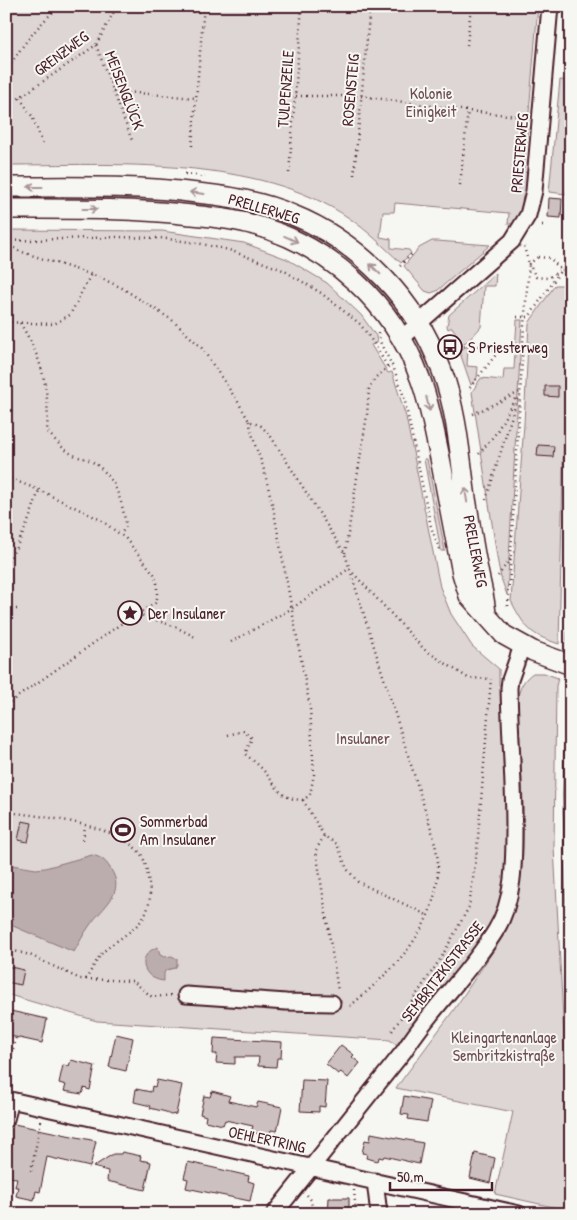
<svg xmlns="http://www.w3.org/2000/svg" width="577" height="1220" font-family="'Patrick Hand',sans-serif">
<rect width="100%" height="100%" fill="#f6f6f2"/>
<filter id="ink" filterUnits="userSpaceOnUse"><feTurbulence type="fractalNoise" baseFrequency=".02" numOctaves="2"/><feDisplacementMap in="SourceGraphic" scale="10" xChannelSelector="R" yChannelSelector="G"/><feConvolveMatrix kernelMatrix="1 2 1 2 8 2 1 2 1" color-interpolation-filters="sRGB"/></filter>
<g filter="url(#ink)">
<path fill="#ddd6d5" stroke="#947a80" d="M 6,6 L 538,6 L 524,172 L 530,173 L 527,198 L 516,224 L 508,224 L 509,213 L 395,203 L 394,212 L 383,212 L 380,237 L 391,239 L 391,248 L 409,250 L 411,253 L 401,263 C 384,247 368,231 349,218 C 257,155 113,165 6,165 Z
M 560,80 L 571,81 L 571,175 L 566,194 L 549,192 Z
M 6,194 L 101,194 L 211,202 L 267,213 L 316,234 L 365,270 L 407,319 L 398,318 L 297,233 L 6,202 Z
M 6,230 L 162,231 L 244,243 L 287,259 L 327,283 L 361,315 L 376,336 L 377,342 L 371,345 L 388,373 L 392,372 L 406,417 L 440,587 L 451,614 L 472,646 L 499,669 L 499,685 L 504,687 L 509,849 L 502,902 L 483,940 L 396,1045 L 390,1040 L 97,1021 L 6,994 Z
M 432,241 L 437,241 L 490,245 L 437,291 L 431,293 L 425,291 L 404,266 L 419,248 Z
M 496,273 L 495,286 L 484,286 L 481,327 L 468,341 L 457,346 L 453,338 L 457,335 L 452,327 L 448,329 L 447,326 L 449,315 Z
M 555,285 L 571,285 L 566,342 L 559,644 C 529,634 526,629 511,601 L 524,424 L 529,323 Z
M 517,320 L 522,320 L 507,595 L 501,578 L 498,563 L 472,392 L 481,378 L 503,380 L 504,369 L 514,369 Z
M 468,346 L 467,366 L 478,367 L 477,378 L 471,385 L 459,350 Z
M 424,350 L 438,382 L 453,457 L 447,458 L 419,354 Z
M 424,459 L 427,459 L 445,551 L 441,551 Z
M 533,673 L 544,673 L 558,678 L 556,686 L 554,847 L 565,1057 L 571,1109 L 571,1211 L 495,1194 L 513,1112 L 396,1088 L 453,1011 L 504,935 C 531,883 523,802 520,745 C 520,730 516,713 518,699 C 519,688 524,679 533,673 Z"/>
<path fill="#bbadae" stroke="#8e747a" d="M 92,855 C 101,857 106,861 110,868 C 127,893 103,906 90,925 C 84,933 79,943 74,952 L 6,923 L 6,864 L 36,869 L 45,868 Z
M 158,947 L 160,955 L 164,957 L 172,956 L 177,959 L 177,965 L 175,968 L 166,970 L 164,973 L 164,981 C 141,979 136,954 158,947 Z"/>
<path fill="#ccc1c0" stroke="#4a1f2b" d="M 549,198 L 562,199 L 561,218 L 548,217 Z
M 545,386 L 558,386 L 558,397 L 545,396 Z
M 538,445 L 554,446 L 553,457 L 537,456 Z
M 22,821 L 32,823 L 28,842 L 18,840 Z
M 6,966 L 24,970 L 21,985 L 6,982 Z
M 6,1010 L 47,1019 L 42,1043 L 6,1035 Z
M 116,1034 L 133,1038 L 126,1071 L 109,1067 Z
M 214,1038 L 282,1042 L 281,1058 L 277,1058 L 276,1067 L 258,1066 L 259,1057 L 235,1057 L 235,1064 L 216,1063 L 217,1054 L 213,1054 Z
M 341,1045 L 354,1055 L 352,1057 L 360,1063 L 348,1078 L 341,1072 L 338,1074 L 326,1064 Z
M 71,1060 L 95,1066 L 90,1090 L 84,1088 L 82,1094 L 64,1091 L 66,1085 L 59,1083 L 63,1065 L 69,1066 Z
M 157,1080 L 182,1085 L 176,1114 L 170,1115 L 166,1112 L 150,1108 L 151,1106 L 134,1102 L 136,1089 L 151,1092 L 152,1086 L 155,1087 Z
M 302,1080 L 327,1081 L 325,1107 L 319,1106 L 319,1112 L 300,1111 Z
M 212,1091 L 230,1096 L 228,1101 L 256,1107 L 258,1102 L 282,1107 L 277,1131 L 271,1130 L 269,1136 L 251,1132 L 253,1126 L 225,1120 L 223,1125 L 205,1121 L 206,1116 L 200,1114 L 204,1096 L 210,1097 Z
M 404,1096 L 431,1101 L 427,1122 L 408,1119 L 409,1115 L 401,1114 Z
M 14,1124 L 96,1141 L 90,1167 L 47,1157 L 40,1192 L 36,1191 L 34,1200 L 16,1196 L 18,1187 L 15,1187 L 17,1178 L 6,1177 L 6,1128 Z
M 371,1133 L 423,1143 L 419,1164 L 384,1156 L 383,1158 L 379,1157 L 378,1161 L 366,1158 L 367,1154 L 362,1153 L 365,1140 L 370,1141 Z
M 122,1152 L 141,1156 L 140,1160 L 151,1162 L 145,1190 L 107,1181 L 108,1171 L 93,1167 L 113,1154 L 121,1154 Z
M 475,1153 L 495,1158 L 490,1183 L 470,1178 Z
M 188,1162 L 249,1176 L 248,1181 L 254,1183 L 250,1201 L 186,1188 L 188,1179 L 184,1178 Z
M 329,1198 L 349,1198 L 349,1214 L 328,1214 Z"/>
<g fill="none" stroke-linecap="round" stroke-linejoin="round">
<g stroke="#4a1f2b" stroke-width="19">
<path id="minor" d="M 402,338 L 512,241 L 528,215 L 534,191 L 550,6
M 186,995 L 286,1002 L 332,1003
M 6,1099 L 519,1214
M 6,1119 L 11,1101
M 375,1181 L 379,1214
M 274,1214 L 404,1051 C 431,1008 470,973 496,930 C 514,901 514,862 514,829 C 514,782 510,735 509,688 L 510,680 L 522,646"/>
</g>
<g stroke="#4a1f2b" stroke-width="22">
<path id="major" d="M 6,187 C 70,187 133,185 197,193 C 230,196 263,202 293,215 C 328,229 358,251 384,278 C 409,304 429,336 442,371 C 457,411 460,456 466,498 C 470,522 473,546 478,570 C 481,586 485,598 486,615
M 6,209 C 68,209 129,208 191,215 C 212,217 234,219 254,225 C 330,246 393,304 420,378 C 430,404 434,431 440,458 C 447,496 455,535 462,573 L 469,596 L 504,635 L 533,651 L 571,665"/>
</g>
<path stroke="#4a1f2b" stroke-width="2.5" stroke-dasharray="1 4" stroke-linecap="butt" d="M 415,8 L 416,6
M 153,9 L 203,12
M 96,45 L 133,143
M 467,45 L 471,6
M 6,72 C 20,48 35,29 55,10
M 113,91 L 196,98
M 296,96 L 361,96 L 468,111 L 528,117
M 20,98 L 32,116 L 44,147
M 6,107 L 96,45 L 117,6
M 192,146 L 204,6
M 289,173 L 302,6
M 185,174 L 205,176
M 354,175 L 370,6
M 460,185 L 468,111
M 542,225 L 546,225
M 6,241 L 116,237 L 160,238 L 197,243 L 229,250 L 283,270 L 321,293 L 360,324 L 375,345 L 387,366
M 10,241 L 9,245 L 19,251 L 99,277 L 122,288 L 172,320 L 201,347 L 238,402 L 249,421 L 261,426 L 270,435 L 345,554 L 433,835 C 435,845 438,855 438,865 C 438,929 394,969 349,1007
M 6,250 L 9,245
M 538,257 L 550,258 L 561,270 L 548,278 L 536,277 L 529,264 Z
M 400,266 L 414,252
M 517,317 L 529,317 L 561,270 L 565,270
M 6,322 L 54,324 L 70,315 L 91,274
M 20,323 C 42,358 50,389 47,431 C 56,441 64,451 76,456 C 81,458 86,458 91,461 C 115,475 122,500 126,526 L 121,534
M 378,333 L 381,344 L 394,369 L 404,397 L 431,527 L 441,553
M 454,349 C 472,342 480,346 498,352 L 468,390
M 473,414 L 520,392
M 479,454 L 496,433 L 516,397
M 6,477 L 39,490 L 101,520 L 126,539 L 154,574 L 157,583 L 157,598 L 155,603 L 138,614
M 486,500 L 518,396
M 345,553 L 367,415 L 369,389 L 376,377 L 389,366
M 8,561 C 22,539 31,516 39,490
M 353,573 L 425,650 L 468,678 L 491,679
M 498,576 L 510,559
M 508,606 L 524,326 L 529,264 L 524,247
M 6,609 L 17,609
M 231,642 L 291,609 L 350,568
M 6,705 L 125,621 L 138,614 L 176,627 L 195,637
M 228,735 L 243,731 L 252,738 L 245,754 C 251,759 258,764 263,770 C 278,786 278,799 303,800 L 310,795 L 314,774 L 310,708 L 273,507 L 263,466 L 255,445 L 249,421
M 303,800 L 324,836 L 337,844 L 347,869 L 358,882 L 429,916
M 6,812 C 41,816 116,824 140,853 C 145,859 147,870 148,878 C 151,891 151,903 145,915 C 136,931 115,940 102,953 C 96,961 91,971 86,979 L 80,979 L 30,955 L 6,949
M 324,836 L 316,850 L 338,991
M 83,840 L 85,826
M 86,979 L 133,981 L 152,997 L 174,995
M 392,1031 L 441,958 L 469,907 L 477,850 L 491,679
M 6,1078 L 16,1037
M 31,1171 L 41,1121
M 354,1190 L 356,1214
M 307,1195 L 311,1200 L 313,1214"/>
<use href="#minor" stroke="#f6f6f2" stroke-width="15"/>
<use href="#major" stroke="#f6f6f2" stroke-width="19"/>
<path stroke="#4a1f2b" stroke-width="1" d="M 571,487 L 563,795 L 565,892 L 571,983"/>
</g>
<defs><path id="oneway-shaft" d="M-6 0H5M1.5-3L5.5 0L1.5 3" fill="none" stroke-width="1.6" stroke-linecap="round" stroke-linejoin="round" transform="scale(1.25)"/></defs>
<g stroke="#a99598">
<use href="#oneway-shaft" transform="translate(35 187) rotate(180)"/>
<use href="#oneway-shaft" transform="translate(197 193) rotate(-173)"/>
<use href="#oneway-shaft" transform="translate(90 209)"/>
<use href="#oneway-shaft" transform="translate(291 239) rotate(24)"/>
<use href="#oneway-shaft" transform="translate(375 269) rotate(-135)"/>
<use href="#oneway-shaft" transform="translate(428 404) rotate(76)"/>
<use href="#oneway-shaft" transform="translate(466 495) rotate(-99)"/>
</g>
</g>
<defs>
<g id="bus-ring" transform="scale(1.25)"><circle r="9.5" fill="#f6f6f2" stroke="#4a1f2b" stroke-width="1.5"/><path d="M-5-6H5V4H4V6H2V4H-2V6H-4V4H-5ZM-3.5-4V0h7V-4ZM-3.5 1.2v1.5H-2V1.2ZM2 1.2v1.5H3.5V1.2Z" fill="#4a1f2b"/></g>
<g id="sight-ring" transform="scale(1.25)"><circle r="9.5" fill="#f6f6f2" stroke="#4a1f2b" stroke-width="1.5"/><path d="M0-6L1.8-2.2L6-1.7L2.9 1.2L3.7 5.4L0 3.3L-3.7 5.4L-2.9 1.2L-6-1.7L-1.8-2.2Z" fill="#4a1f2b"/></g>
<g id="stadium-ring" transform="scale(1.25)"><circle r="9.5" fill="#f6f6f2" stroke="#4a1f2b" stroke-width="1.5"/><path d="M0-5a6.5 5 0 1 0 0 10a6.5 5 0 1 0 0-10ZM-3.5-1.8h7v3.6h-7Z" fill="#4a1f2b"/></g>
</defs>
<g fill-rule="evenodd">
<use href="#bus-ring" x="450" y="347"/>
<use href="#sight-ring" x="130" y="613"/>
<use href="#stadium-ring" x="123" y="830"/>
</g>
<g text-anchor="middle" stroke-width="4" stroke-linejoin="round" paint-order="stroke">
<g font-size="16" fill="#4a1f2b" stroke="#f6f6f2">
<text transform="translate(61 53) rotate(-37)" y="6">GRENZWEG</text>
<text transform="translate(285 89) rotate(-86)" y="6">TULPENZEILE</text>
<text transform="translate(125 90) rotate(69)" y="6">MEISENGLÜCK</text>
<text transform="translate(350 90) rotate(-85)" y="6">ROSENSTEIG</text>
<text transform="translate(519 153) rotate(-85)" y="6">PRIESTERWEG</text>
<text transform="translate(264 208) rotate(16)" y="6">PRELLERWEG</text>
<text transform="translate(476 551) rotate(79)" y="6">PRELLERWEG</text>
<text transform="translate(442 971) rotate(-52)" y="6">SEMBRITZKISTRASSE</text>
<text transform="translate(267 1139) rotate(12)" y="6">OEHLERTRING</text>
</g>
<g font-size="16" fill="#6f4d56" stroke="#f6f6f2">
<text x="431" y="99">Kolonie<tspan x="431" dy="18">Einigkeit</tspan></text>
<text x="363" y="744">Insulaner</text>
<text x="504" y="1043">Kleingartenanlage<tspan x="504" dy="18">Sembritzkistraße</tspan></text>
</g>
<g font-size="16" fill="#4a1f2b" stroke="#f6f6f2" text-anchor="start">
<text x="468" y="353">S Priesterweg</text>
<text x="148" y="619">Der Insulaner</text>
<text x="140" y="827">Sommerbad<tspan x="140" dy="18">Am Insulaner</tspan></text>
</g>
</g>
<rect width="577" height="1220" fill="none" stroke="#f6f6f2" stroke-width="25"/>
<rect x="12" y="12" width="552" height="1195" fill="none" stroke="#4a1f2b" stroke-width="2" filter="url(#ink)"/>
<path d="M390 1182v8h102v-8" fill="none" stroke="#4a1f2b" stroke-width="2.5"/>
<text x="397" y="1182" font-size="15" fill="#4a1f2b" stroke="#f6f6f2" stroke-width="4" paint-order="stroke">50 m</text>
</svg>
